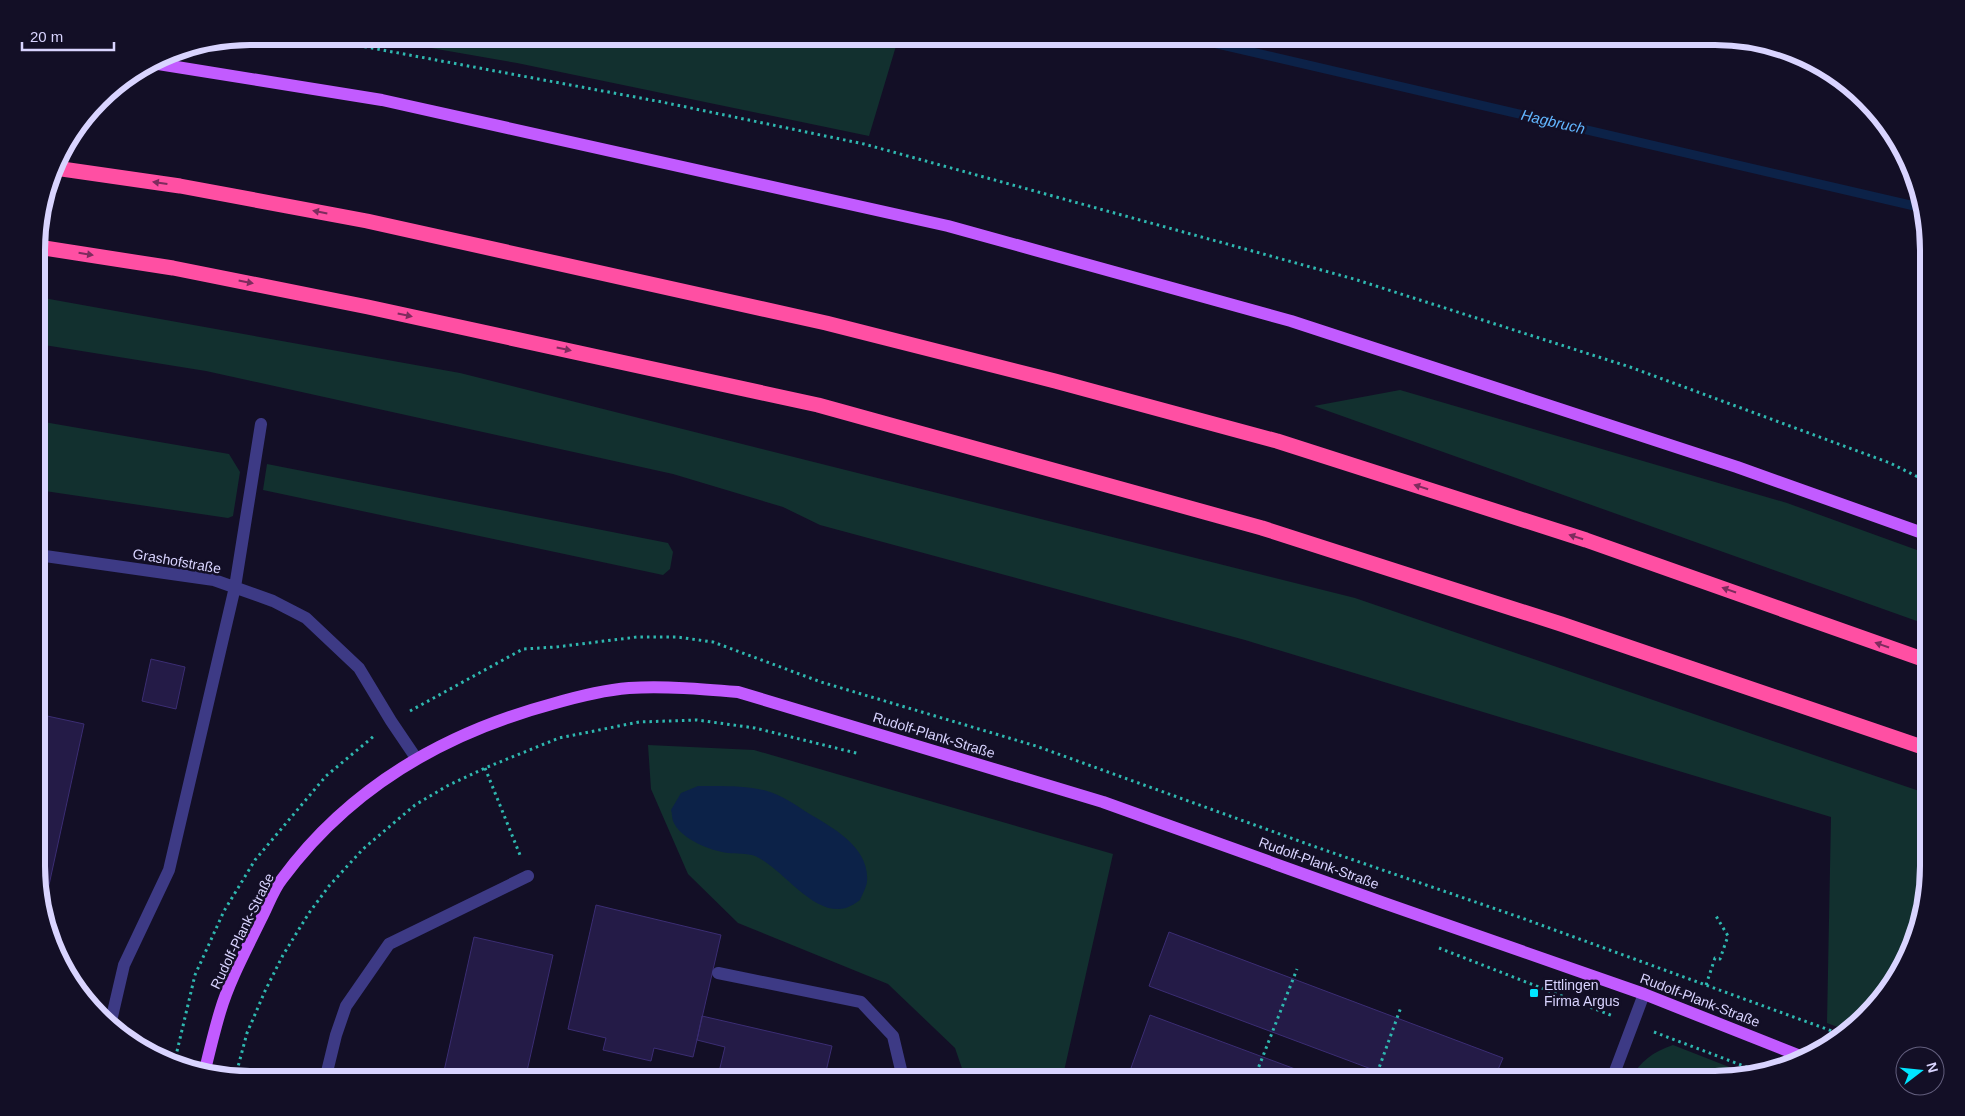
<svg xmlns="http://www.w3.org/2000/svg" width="1965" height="1116" font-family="Helvetica,sans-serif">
<rect width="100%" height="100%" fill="#130f26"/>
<path fill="#12302f" d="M 362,36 L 899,36 L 869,136 L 517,63 Z
M 38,297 L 460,373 L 1355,598 L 1928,794 L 1928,880 L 1900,973 L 1866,1017 L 1848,1031 L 1827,1023 L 1831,817 L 1245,640 L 820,525 L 783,507 L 673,474 L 206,371 L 38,344 Z
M 1400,390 L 1787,503 L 1928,554 L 1928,625 L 1314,406 Z
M 38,421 L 229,454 L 240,472 L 233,516 L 228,518 L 38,490 Z
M 267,464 L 668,543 L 673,552 L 670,569 L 663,575 L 263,490 Z
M 648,745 L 754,750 L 1113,854 L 1062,1080 L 966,1080 L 955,1048 L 888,984 L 738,923 L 688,874 L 651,789 Z
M 1673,1045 L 1747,1074 L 1729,1079 L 1631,1079 C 1640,1061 1653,1052 1673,1045 Z"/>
<path fill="#0c2248" d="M 698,786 C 720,786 745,785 767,791 C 781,795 796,805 808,813 C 833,828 870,847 867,882 C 866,888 862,895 860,900 C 856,903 851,906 846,908 C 813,917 783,868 755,856 C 747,853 736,854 728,853 C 711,851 680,839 673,821 C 672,818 672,813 671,810 L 681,793 Z"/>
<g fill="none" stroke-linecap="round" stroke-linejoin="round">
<path stroke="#0c2248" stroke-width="9" d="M 1183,36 L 1923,208"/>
</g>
<path fill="#241b47" stroke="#3b2d73" d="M 151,659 L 185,667 L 176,709 L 142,701 Z
M 38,714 L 84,724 L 44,908 L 38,893 Z
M 596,905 L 721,935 L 693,1057 L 654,1048 L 651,1061 L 603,1050 L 606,1038 L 568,1029 Z
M 1169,932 L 1503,1058 L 1494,1079 L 1398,1079 L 1149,986 Z
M 474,937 L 553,955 L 525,1080 L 442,1080 Z
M 1150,1015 L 1322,1079 L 1162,1079 L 1131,1068 Z
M 702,1016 L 832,1046 L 824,1080 L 717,1080 L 725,1047 L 697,1040 Z"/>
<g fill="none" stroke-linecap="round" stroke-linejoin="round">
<path stroke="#2fb8b0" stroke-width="3" stroke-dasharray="2.5 4" stroke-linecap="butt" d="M 307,36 L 662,102 L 864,144 L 1354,279 L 1630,367 L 1890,463 L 1928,482
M 410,711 L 523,649 L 556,647 L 637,637 L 677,637 L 713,642 L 821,682 L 1036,746 L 1313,846 L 1519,917 L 1843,1035
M 485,768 L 520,855
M 1439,948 L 1613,1016
M 1706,985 L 1715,958 L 1720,959 L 1728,936 L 1716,916
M 1654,1032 L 1757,1071
M 174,1064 L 195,975 L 224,911 L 255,860 L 326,776 L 374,736
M 235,1078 L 247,1033 L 265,991 L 283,955 L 309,913 L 329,886 L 363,849 L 415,805 L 447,786 L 485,768 L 559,738 L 639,722 L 697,720 L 755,728 L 860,754
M 1254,1079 L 1297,969
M 1375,1079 L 1401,1007
M 626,1080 L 629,1069"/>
<path stroke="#3d3a85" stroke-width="12" d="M 38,555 L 214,580 L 273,601 L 306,618 L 359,668 L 391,721 L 416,758
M 718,973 L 861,1002 L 893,1036 L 902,1074 L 900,1080
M 111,1021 L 124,965 L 169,870 L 235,587 L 261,424
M 1612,1079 L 1644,994
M 325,1080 L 336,1035 L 346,1006 L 389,944 L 528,876"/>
<path stroke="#c25bff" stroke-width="12" d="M 152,63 L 382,100 L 948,226 L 1291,321 L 1737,467 L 1928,535
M 204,1074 C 209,1053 214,1032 220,1012 C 229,981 247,948 261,919 C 268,906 273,890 282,879 C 350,787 444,733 552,704 C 576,697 604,690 629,688 C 666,686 702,689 738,692 L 1103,802 L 1384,903 L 1644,994 L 1803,1057"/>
<path stroke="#ff4fa3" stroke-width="15" d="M 55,168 L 180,186 L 367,221 L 826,323 L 1055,381 L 1277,441 L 1586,540 L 1928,661
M 38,247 L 173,268 L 368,307 L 818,405 L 1262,528 L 1561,624 L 1928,749"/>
</g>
<defs><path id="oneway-solid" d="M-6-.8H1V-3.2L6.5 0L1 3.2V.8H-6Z" transform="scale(1.25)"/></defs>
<g fill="#7d2c5e">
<use href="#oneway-solid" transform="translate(160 183) rotate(-172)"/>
<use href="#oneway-solid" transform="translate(320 212) rotate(-169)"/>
<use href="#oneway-solid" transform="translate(86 254) rotate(9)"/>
<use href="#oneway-solid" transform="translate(246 282) rotate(11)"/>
<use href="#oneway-solid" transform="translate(405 315) rotate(12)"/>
<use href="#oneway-solid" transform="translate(564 349) rotate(12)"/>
<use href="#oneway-solid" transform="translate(1421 487) rotate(-162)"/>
<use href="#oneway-solid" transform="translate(1576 537) rotate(-162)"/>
<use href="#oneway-solid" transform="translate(1729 590) rotate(-161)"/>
<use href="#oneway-solid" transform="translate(1882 645) rotate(-161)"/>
</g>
<rect fill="#00e5ff" stroke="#130f26" stroke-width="2" x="1529" y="988" width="10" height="10" rx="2.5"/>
<g text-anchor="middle" stroke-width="5" stroke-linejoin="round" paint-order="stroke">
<g font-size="14" fill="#d9d4ff" stroke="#130f26">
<text transform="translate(177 561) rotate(10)" y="5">Grashofstraße</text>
<text transform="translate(934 735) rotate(17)" y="5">Rudolf-Plank-Straße</text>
<text transform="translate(1319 863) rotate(20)" y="5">Rudolf-Plank-Straße</text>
<text transform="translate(242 931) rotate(-64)" y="5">Rudolf-Plank-Straße</text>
<text transform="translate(1700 1000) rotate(21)" y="5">Rudolf-Plank-Straße</text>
</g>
<g font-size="14" fill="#d9d4ff" stroke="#130f26" text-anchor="start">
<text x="1544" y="990">Ettlingen<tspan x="1544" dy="16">Firma Argus</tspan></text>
</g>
<g font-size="15" font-style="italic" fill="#62b6ff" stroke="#130f26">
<text transform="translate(1553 122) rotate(13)" y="5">Hagbruch</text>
</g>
</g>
<path d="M0 0H1965V1116H0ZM250 45H1715A205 205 0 0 1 1920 250V866A205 205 0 0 1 1715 1071H250A205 205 0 0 1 45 866V250A205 205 0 0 1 250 45Z" fill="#130f26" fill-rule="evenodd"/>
<path fill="none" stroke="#d9d4ff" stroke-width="6" d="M250 45H1715A205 205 0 0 1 1920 250V866A205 205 0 0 1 1715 1071H250A205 205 0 0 1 45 866V250A205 205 0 0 1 250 45Z"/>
<g transform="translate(1920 1071) rotate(74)"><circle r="24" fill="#130f26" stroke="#625e7d"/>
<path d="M0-4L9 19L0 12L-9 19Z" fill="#00e5ff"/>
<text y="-8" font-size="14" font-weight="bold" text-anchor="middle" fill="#d9d4ff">N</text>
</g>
<path d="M22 42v8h92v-8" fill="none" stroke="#d9d4ff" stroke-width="2.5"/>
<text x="30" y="42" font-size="15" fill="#d9d4ff" stroke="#130f26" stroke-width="4" paint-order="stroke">20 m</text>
</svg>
